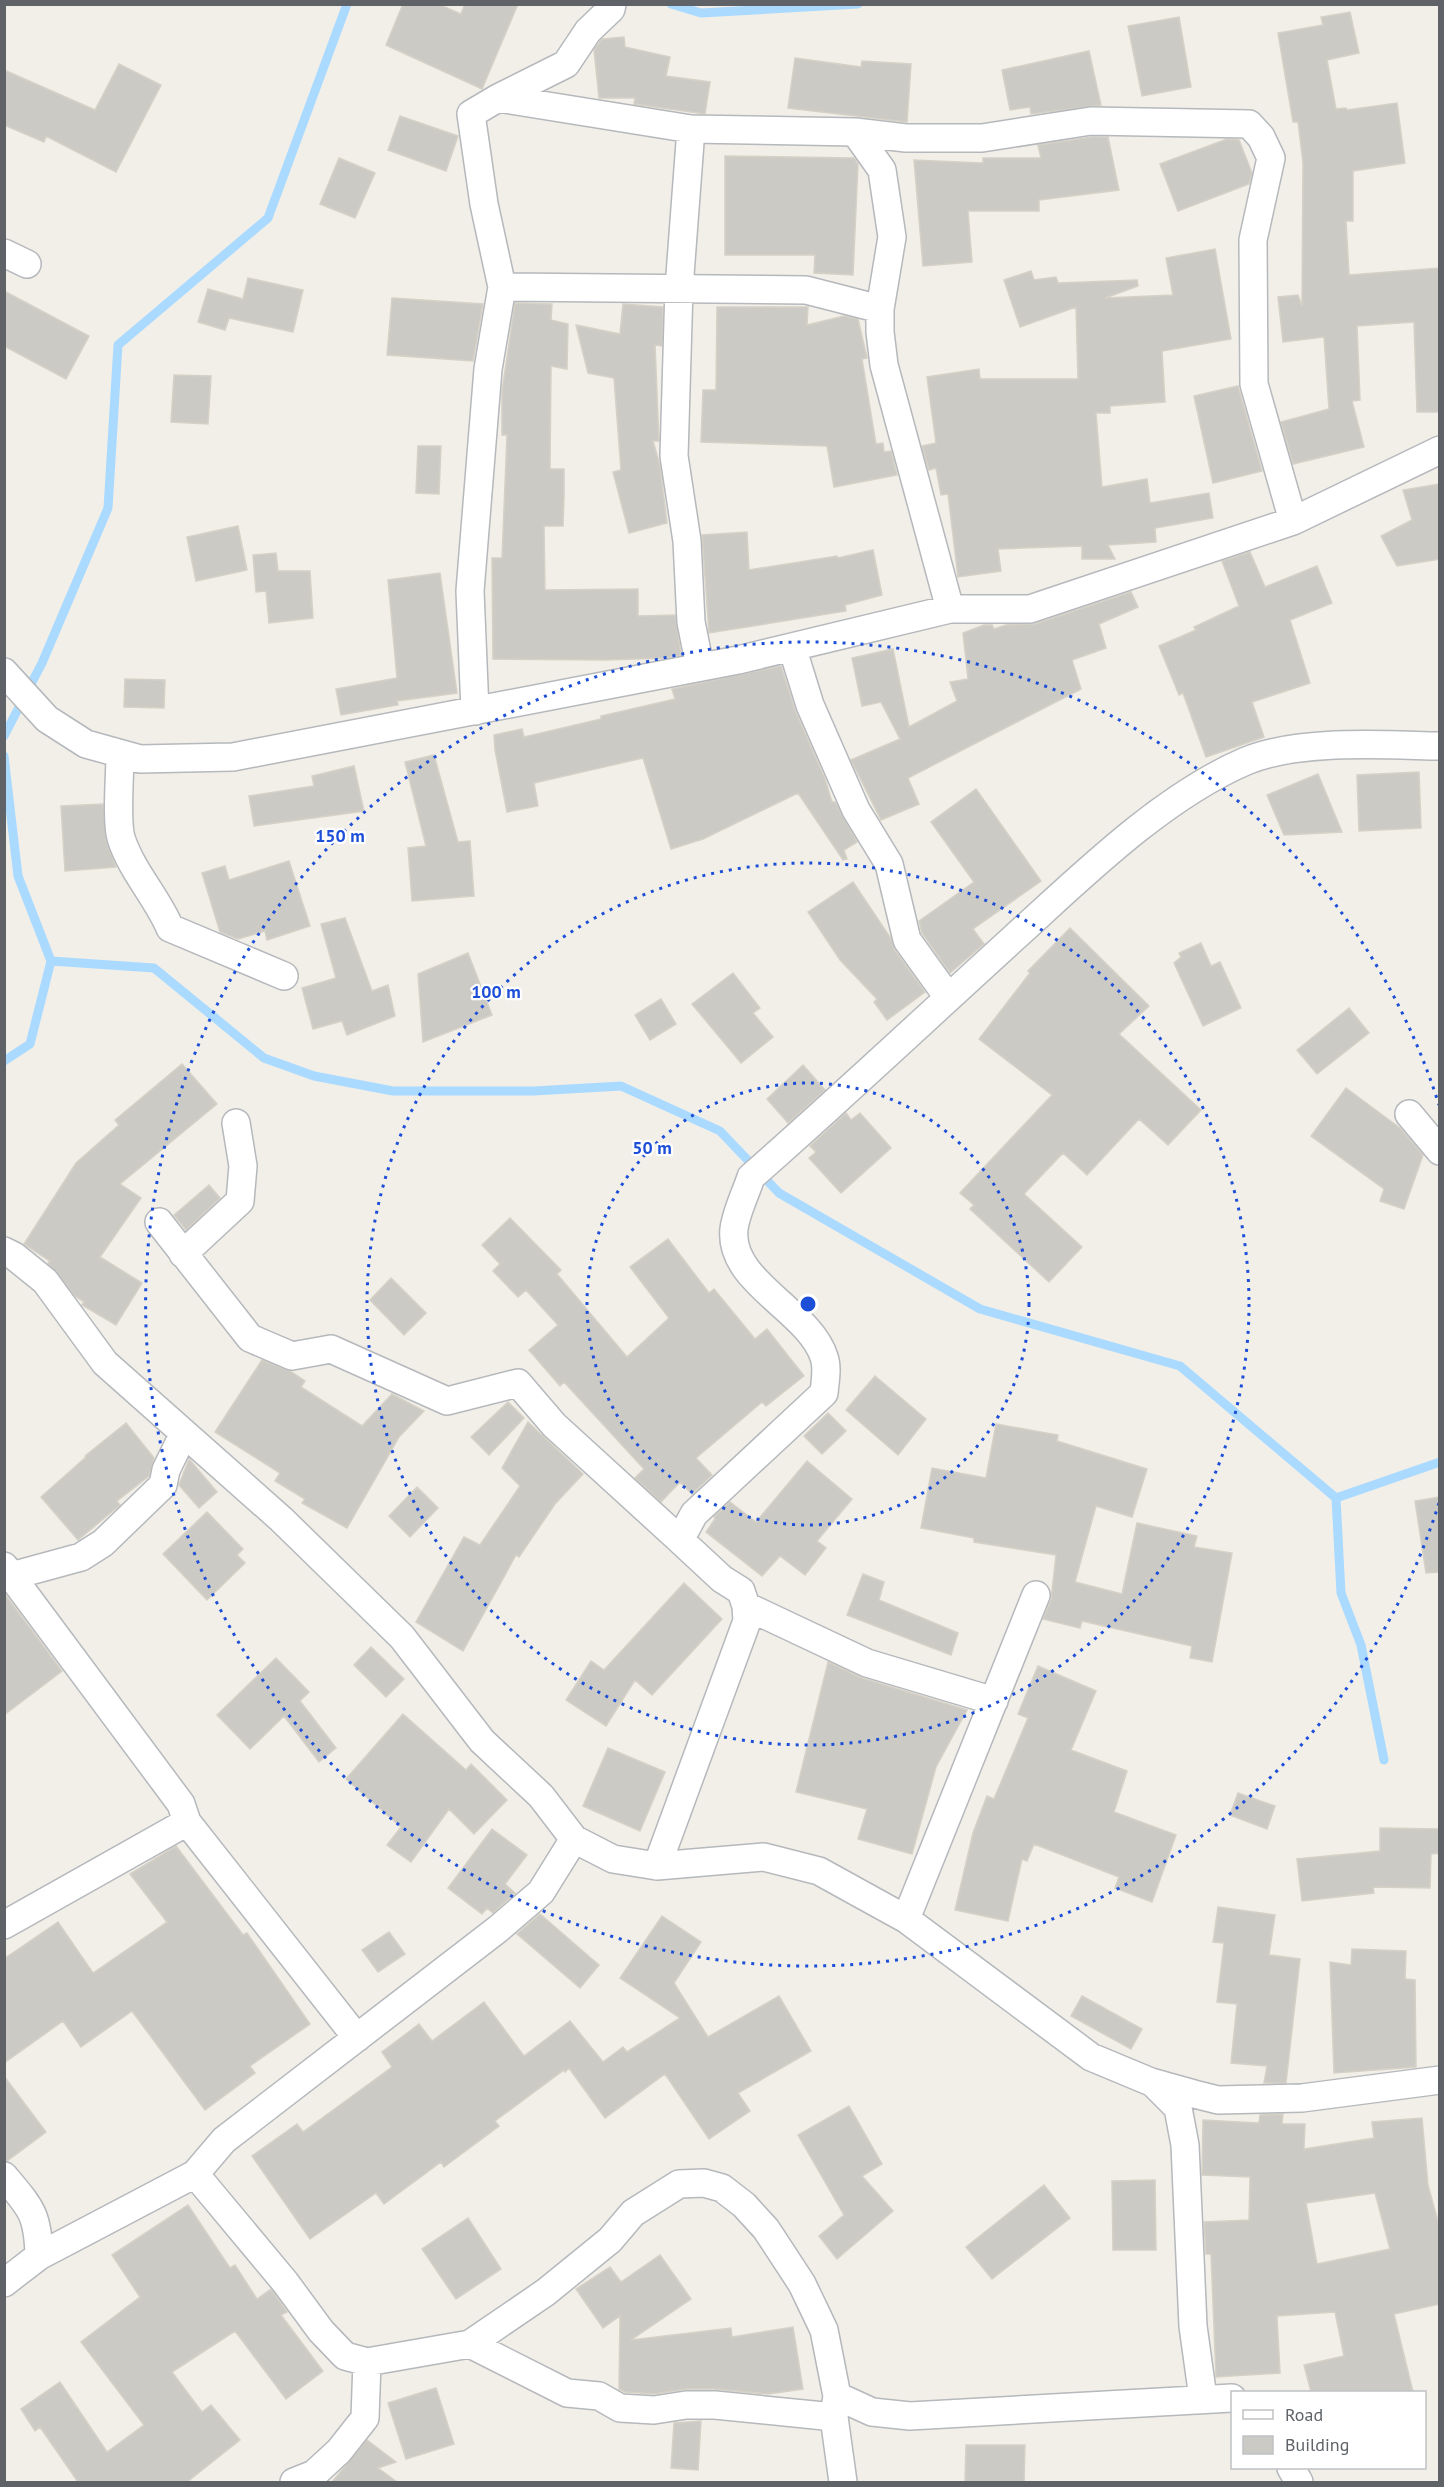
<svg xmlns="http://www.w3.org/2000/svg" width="1444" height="2487" font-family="'PT Sans',sans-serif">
<rect width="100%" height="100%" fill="#f1efe8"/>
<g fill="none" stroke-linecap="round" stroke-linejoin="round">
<path stroke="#aadaff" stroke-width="9" d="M 671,4 L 701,13 L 858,4
M 4,736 L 42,663 L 108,508 L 118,345 L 268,218 L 347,4
M 4,756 L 18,876 L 51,961 L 30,1044 L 4,1061
M 51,961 L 154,968 L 264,1058 L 314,1076 L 393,1091 L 534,1091 L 621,1086 L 720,1131 L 779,1193 L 980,1309 L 1180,1366 L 1336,1498 L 1341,1593 L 1361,1645 L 1384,1760
M 1336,1498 L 1440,1462"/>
</g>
<path fill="#cccac5" stroke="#d6d1c6" stroke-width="1.5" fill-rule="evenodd" d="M 403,4 L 438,4 L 461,14 L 465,4 L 518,4 L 482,89 L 386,45 Z
M 1350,12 L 1359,53 L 1327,60 L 1336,109 L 1346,108 L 1347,110 L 1397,103 L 1405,163 L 1353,171 L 1353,221 L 1346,221 L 1349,275 L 1440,268 L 1440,412 L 1417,412 L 1414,322 L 1357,326 L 1360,400 L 1352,401 L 1364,447 L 1293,464 L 1281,422 L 1329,409 L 1324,337 L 1283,342 L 1278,297 L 1298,295 L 1302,306 L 1303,163 L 1298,122 L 1293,122 L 1278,33 L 1323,25 L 1321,17 Z
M 1179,17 L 1191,87 L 1142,96 L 1128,26 Z
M 624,37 L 625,47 L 670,57 L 666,76 L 710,82 L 705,114 L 634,104 L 635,98 L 599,98 L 594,50 L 602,39 Z
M 1089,51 L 1101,105 L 1031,114 L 1030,107 L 1010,110 L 1002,70 Z
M 795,58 L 861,67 L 862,61 L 911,64 L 907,122 L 788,108 Z
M 119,64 L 161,85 L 116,172 L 46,136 L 44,142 L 4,125 L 4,70 L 95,110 Z
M 400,116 L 458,136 L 446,171 L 388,150 Z
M 1092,137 L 1108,137 L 1119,190 L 1039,200 L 1039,211 L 968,211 L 972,262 L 923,266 L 914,160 L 983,163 L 983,158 L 1041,158 L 1038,145 Z
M 1227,139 L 1239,140 L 1252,173 L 1249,184 L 1178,211 L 1160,164 Z
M 725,156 L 854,158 L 858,164 L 853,275 L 814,273 L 815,255 L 725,255 Z
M 339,158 L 375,173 L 355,218 L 320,204 Z
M 1215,249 L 1231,339 L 1162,351 L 1165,402 L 1110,406 L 1110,413 L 1096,413 L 1102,487 L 1147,479 L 1150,503 L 1209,493 L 1213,518 L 1155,528 L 1156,542 L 1108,545 L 1115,559 L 1082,559 L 1082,546 L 998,549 L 1001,571 L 958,577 L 948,494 L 941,495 L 936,468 L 929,470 L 922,446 L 936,443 L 927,377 L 979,369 L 980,379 L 1078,379 L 1076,307 L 1020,327 L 1004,280 L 1031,271 L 1034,280 L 1056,277 L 1058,283 L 1137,280 L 1138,286 L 1105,298 L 1173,295 L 1166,258 Z
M 248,278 L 303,290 L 293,332 L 229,318 L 225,330 L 198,322 L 208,289 L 243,299 Z
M 4,291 L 89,336 L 66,379 L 4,346 Z
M 392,298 L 483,304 L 473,361 L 387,355 Z
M 515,303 L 552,304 L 551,320 L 568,324 L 567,369 L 551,366 L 550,469 L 564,469 L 564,497 L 563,526 L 544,526 L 545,590 L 638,589 L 638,616 L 675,615 L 681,655 L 665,658 L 606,660 L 493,659 L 492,558 L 502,558 L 507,435 L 502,435 L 502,391 Z
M 623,304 L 663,307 L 662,346 L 655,345 L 659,441 L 653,441 L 660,466 L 667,523 L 629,533 L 613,472 L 621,470 L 614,378 L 588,373 L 576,325 L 620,334 Z
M 717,307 L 808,307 L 807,325 L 844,316 L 858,319 L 867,358 L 862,359 L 876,444 L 883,443 L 884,452 L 891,451 L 897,475 L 834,487 L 827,446 L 701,442 L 703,390 L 716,390 Z
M 174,375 L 211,376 L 208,424 L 171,422 Z
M 1238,386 L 1262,471 L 1213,483 L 1194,396 Z
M 418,446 L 441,446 L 439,494 L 416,493 Z
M 1440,484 L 1440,559 L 1397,566 L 1381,536 L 1412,520 L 1403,490 Z
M 238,526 L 247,570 L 196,581 L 187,537 Z
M 747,532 L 749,570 L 837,556 L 838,558 L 873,550 L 882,595 L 845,605 L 846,611 L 709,633 L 702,535 Z
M 1250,552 L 1265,587 L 1317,566 L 1332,603 L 1290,620 L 1310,683 L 1252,702 L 1264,737 L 1206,757 L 1183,693 L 1179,695 L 1159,646 L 1196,630 L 1194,627 L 1239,606 L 1222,561 Z
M 276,553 L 278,571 L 310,571 L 313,618 L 269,623 L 266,591 L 256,592 L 253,555 Z
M 440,573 L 457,693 L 397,701 L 398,705 L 341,715 L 336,689 L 397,678 L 388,580 Z
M 1131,592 L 1138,607 L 1099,624 L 1106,648 L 1072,660 L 1081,689 L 908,778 L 919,804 L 881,820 L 851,760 L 900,739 L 881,702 L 862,706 L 852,658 L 893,649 L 909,727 L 957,701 L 950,682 L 968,679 L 963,633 L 984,625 L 992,625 L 994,629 L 1006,625 L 1035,624 Z
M 781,666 L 795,710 L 825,779 L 832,802 L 835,802 L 857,842 L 844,850 L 847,859 L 843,860 L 798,793 L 703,839 L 671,849 L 643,758 L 534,783 L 538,806 L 507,812 L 495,750 L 494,735 L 522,729 L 524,737 L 601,719 L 601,716 L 675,699 L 672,689 Z
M 125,679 L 165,680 L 164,708 L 124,707 Z
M 434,755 L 458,842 L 470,841 L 474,896 L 412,901 L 408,848 L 426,846 L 405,762 Z
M 354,766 L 364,811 L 254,826 L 249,796 L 314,786 L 312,776 Z
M 1419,772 L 1421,828 L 1359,831 L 1357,775 Z
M 1318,774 L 1342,832 L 1284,835 L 1267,795 Z
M 976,789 L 1041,881 L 973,929 L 984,944 L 950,973 L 922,933 L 919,921 L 974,882 L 931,822 Z
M 103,804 L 106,841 L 116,867 L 65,871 L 61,806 Z
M 289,861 L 310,926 L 267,940 L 265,931 L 238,939 L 220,932 L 202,873 L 225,866 L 229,880 Z
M 853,882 L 890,937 L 894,949 L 925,992 L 887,1020 L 874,1002 L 877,999 L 840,960 L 808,912 Z
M 345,918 L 372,991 L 388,985 L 395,1016 L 347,1035 L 342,1021 L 313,1029 L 302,988 L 336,978 L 321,924 Z
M 1070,928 L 1149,1006 L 1119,1034 L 1201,1110 L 1168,1145 L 1139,1119 L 1087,1175 L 1063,1153 L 1024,1194 L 1082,1247 L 1049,1282 L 970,1209 L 974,1205 L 960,1193 L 1052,1095 L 979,1039 L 1030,973 L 1028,971 Z
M 1201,943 L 1211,966 L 1220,962 L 1241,1008 L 1203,1026 L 1174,963 L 1181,957 L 1179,953 Z
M 468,953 L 492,1015 L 423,1042 L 418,974 Z
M 733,973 L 760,1008 L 753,1013 L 773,1037 L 741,1063 L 692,1004 Z
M 661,999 L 676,1024 L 650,1040 L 635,1015 Z
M 1349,1008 L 1369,1033 L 1317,1074 L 1297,1050 Z
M 182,1064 L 217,1104 L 120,1184 L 141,1198 L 100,1257 L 142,1283 L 116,1325 L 82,1305 L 84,1302 L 75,1296 L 48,1263 L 50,1261 L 24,1244 L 76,1163 L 119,1125 L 115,1120 Z
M 803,1065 L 825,1090 L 788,1123 L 767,1099 Z
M 1346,1088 L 1400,1128 L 1423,1155 L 1404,1209 L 1380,1201 L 1384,1189 L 1311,1136 Z
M 846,1113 L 851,1120 L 860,1113 L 891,1148 L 841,1193 L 809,1158 L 816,1152 L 810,1146 Z
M 209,1185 L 220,1198 L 186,1230 L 174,1215 Z
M 510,1218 L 561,1270 L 557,1274 L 627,1357 L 669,1318 L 630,1267 L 668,1239 L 709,1293 L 714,1289 L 755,1339 L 767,1329 L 804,1376 L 766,1406 L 762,1402 L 696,1458 L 712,1475 L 692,1494 L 680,1482 L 661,1502 L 635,1478 L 644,1469 L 564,1382 L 560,1386 L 529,1350 L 558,1325 L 526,1290 L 518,1297 L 493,1271 L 500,1264 L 482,1245 Z
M 391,1278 L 426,1313 L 404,1335 L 370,1300 Z
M 262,1360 L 290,1371 L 305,1381 L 301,1387 L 362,1426 L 392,1394 L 424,1411 L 399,1437 L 347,1528 L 302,1503 L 305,1499 L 275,1481 L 280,1473 L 215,1432 Z
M 875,1376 L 926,1419 L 898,1455 L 846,1410 Z
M 508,1402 L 524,1418 L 489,1455 L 471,1437 Z
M 828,1413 L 846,1431 L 822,1454 L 804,1436 Z
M 528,1422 L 583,1474 L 555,1504 L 519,1557 L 516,1555 L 463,1651 L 416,1622 L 464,1537 L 480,1545 L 520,1486 L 502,1468 Z
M 126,1423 L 154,1458 L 149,1476 L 117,1501 L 120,1505 L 78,1540 L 41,1497 L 86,1457 L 85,1456 Z
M 996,1424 L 1058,1435 L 1057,1441 L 1147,1469 L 1132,1517 L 1096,1506 L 1075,1582 L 1122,1594 L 1137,1523 L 1197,1536 L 1194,1547 L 1232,1553 L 1212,1662 L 1190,1658 L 1192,1646 L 1082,1621 L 1080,1628 L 1043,1619 L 1051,1600 L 1056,1555 L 974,1542 L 974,1538 L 921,1528 L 932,1468 L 986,1478 Z
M 189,1459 L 217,1492 L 199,1508 L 179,1485 Z
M 807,1461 L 852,1499 L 817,1541 L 826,1548 L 805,1575 L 780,1556 L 762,1576 L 706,1532 L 715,1519 L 714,1517 L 730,1502 L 756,1522 Z
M 417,1487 L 438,1508 L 410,1537 L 389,1516 Z
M 1440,1497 L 1440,1572 L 1426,1573 L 1415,1501 Z
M 207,1512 L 243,1549 L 237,1555 L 245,1563 L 207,1600 L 163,1554 Z
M 863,1574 L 884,1582 L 879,1600 L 958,1633 L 951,1655 L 847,1615 Z
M 684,1583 L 722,1619 L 652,1695 L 635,1680 L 606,1726 L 566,1700 L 591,1661 L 604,1670 Z
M 4,1593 L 62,1671 L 4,1715 Z
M 371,1647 L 404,1679 L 386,1697 L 354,1665 Z
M 276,1658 L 309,1692 L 300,1701 L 336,1748 L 319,1762 L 284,1716 L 250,1749 L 217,1715 Z
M 828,1662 L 862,1678 L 967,1710 L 936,1767 L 912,1854 L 858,1839 L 867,1809 L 796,1792 Z
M 1038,1666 L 1096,1691 L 1071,1750 L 1127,1771 L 1114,1812 L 1176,1835 L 1152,1902 L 1115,1888 L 1119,1877 L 1034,1844 L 1027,1861 L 1022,1859 L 1008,1921 L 955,1910 L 973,1833 L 987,1796 L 994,1799 L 1028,1718 L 1018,1714 Z
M 403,1714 L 466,1770 L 471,1764 L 507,1800 L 474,1834 L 449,1809 L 411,1862 L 387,1845 L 401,1827 L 346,1779 Z
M 608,1748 L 665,1772 L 640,1831 L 583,1806 Z
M 1238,1793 L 1275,1806 L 1267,1829 L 1230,1815 Z
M 1380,1828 L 1440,1829 L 1440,1853 L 1431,1854 L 1430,1888 L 1373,1887 L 1374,1893 L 1302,1901 L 1297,1859 L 1380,1851 Z
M 492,1829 L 527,1855 L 505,1884 L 515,1893 L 493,1913 L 487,1908 L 482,1914 L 448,1888 Z
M 176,1846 L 243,1935 L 247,1933 L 310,2024 L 250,2066 L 255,2073 L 205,2110 L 132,2011 L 81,2047 L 63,2021 L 4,2063 L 4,1959 L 58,1922 L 93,1973 L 167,1922 L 130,1874 Z
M 1218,1907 L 1275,1915 L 1269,1955 L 1300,1959 L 1286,2083 L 1264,2083 L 1267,2066 L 1231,2063 L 1237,2004 L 1217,2002 L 1224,1943 L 1213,1942 Z
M 540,1914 L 599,1965 L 580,1988 L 517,1934 Z
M 662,1916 L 701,1942 L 674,1983 L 708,2037 L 779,1996 L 811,2051 L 738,2093 L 750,2111 L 709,2139 L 665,2074 L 605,2118 L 569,2068 L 565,2072 L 564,2070 L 495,2121 L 499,2126 L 444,2167 L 441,2162 L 384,2204 L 376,2193 L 310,2239 L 252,2156 L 297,2124 L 303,2132 L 392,2067 L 382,2052 L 419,2024 L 432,2041 L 484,2002 L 524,2056 L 570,2021 L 603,2062 L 623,2047 L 627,2052 L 680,2018 L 620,1978 Z
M 389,1932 L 405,1954 L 378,1972 L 362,1950 Z
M 1352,1949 L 1406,1951 L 1405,1979 L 1415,1980 L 1416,2067 L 1334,2073 L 1330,1962 L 1351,1965 Z
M 1082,1996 L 1142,2029 L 1131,2049 L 1071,2016 Z
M 4,2076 L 46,2132 L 7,2161 L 4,2161 Z
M 849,2106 L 882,2164 L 862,2176 L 893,2211 L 837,2259 L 819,2236 L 844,2215 L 798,2135 Z
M 1283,2114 L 1282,2124 L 1305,2124 L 1304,2149 L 1374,2138 L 1372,2122 L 1422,2118 L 1428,2185 L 1440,2229 L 1440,2304 L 1394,2314 L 1413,2392 L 1311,2392 L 1304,2365 L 1344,2356 L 1335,2312 L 1277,2316 L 1280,2373 L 1216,2377 L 1211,2254 L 1206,2254 L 1204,2222 L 1249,2220 L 1250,2177 L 1202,2175 L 1203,2120 L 1259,2123 L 1260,2115 ZM 1375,2193 L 1390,2249 L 1317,2264 L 1306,2203 Z
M 1155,2180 L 1156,2250 L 1113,2250 L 1112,2181 Z
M 1044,2185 L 1070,2218 L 992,2279 L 966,2247 Z
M 188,2205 L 230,2268 L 235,2265 L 257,2299 L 271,2289 L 273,2292 L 287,2312 L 281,2315 L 323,2371 L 286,2399 L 235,2331 L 172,2372 L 202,2412 L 211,2405 L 240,2440 L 187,2482 L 78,2482 L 40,2427 L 35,2431 L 21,2409 L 60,2382 L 107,2452 L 144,2425 L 81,2342 L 140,2297 L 112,2255 Z
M 468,2218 L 501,2269 L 456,2299 L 422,2249 Z
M 660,2255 L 691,2299 L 631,2340 L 731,2328 L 732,2337 L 793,2327 L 803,2389 L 768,2394 L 715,2389 L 686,2389 L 653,2394 L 625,2392 L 619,2389 L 620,2316 L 603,2328 L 576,2289 L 610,2267 L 621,2282 Z
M 436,2388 L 454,2444 L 406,2459 L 388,2403 Z
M 701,2421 L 698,2470 L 671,2468 L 674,2423 Z
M 367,2440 L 396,2462 L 378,2468 L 397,2482 L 332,2482 Z
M 966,2445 L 1025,2445 L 1024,2482 L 965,2482 Z"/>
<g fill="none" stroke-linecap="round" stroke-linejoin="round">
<g stroke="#b5b8bc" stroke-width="30">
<path id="minor" d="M 498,98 L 566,64 L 588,31 L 611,9 L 612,4
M 691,129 L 679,288 L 674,456 L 687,541 L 691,622 L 700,667
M 855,132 L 882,170 L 892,237 L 880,309 L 880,332 L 884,365 L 950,609
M 4,253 L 27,264
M 502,287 L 806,290 L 880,309
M 792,647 L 810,705 L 856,810 L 889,864 L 907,940 L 948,997
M 4,672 L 47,719 L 86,744 L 140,759 L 233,757 L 738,660 L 950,609 L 1030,609 L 1293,521 L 1440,450
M 475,711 L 470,591 L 488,369 L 502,287 L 484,204 L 471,114 L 498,98 L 691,129 L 855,132 L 906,138 L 982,138 L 1091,121 L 1249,124 L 1261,137 L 1271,158 L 1253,240 L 1254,384 L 1293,521
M 120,754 C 120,775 116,820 121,838 C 132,872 157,897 170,928 L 284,976
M 1409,1114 L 1440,1151
M 159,1222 L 250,1338 L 292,1356 L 331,1349 L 447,1401 L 518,1383 L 554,1425 L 680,1540
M 4,1251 L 14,1256 L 45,1281 L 105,1363 L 281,1519 L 402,1637 L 482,1741 L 541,1796 L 574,1839 L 613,1859 L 657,1866 L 764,1857 L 819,1871 L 906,1919 L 1091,2057 L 1151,2082 L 1194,2094 L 1218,2100 L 1302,2098 L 1440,2080
M 183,1254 L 240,1201 L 243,1166 L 236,1123
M 4,1566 L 181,1804 L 187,1822 L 357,2038
M 4,1578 L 81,1557 L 103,1543 L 163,1485 L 166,1470 L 183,1435
M 746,1606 L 867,1663 L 994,1701
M 657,1866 L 747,1621 L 746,1606 L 741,1591 L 722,1579 L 680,1540 L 694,1514 L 824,1393 C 825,1381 828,1368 824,1357 C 809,1310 728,1282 734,1229 C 736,1212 746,1193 751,1177 C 841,1098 928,1016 1016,936 C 1083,875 1162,797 1246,761 C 1299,739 1383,745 1440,746
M 906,1919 L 1036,1595
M 4,1925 L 187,1822
M 1153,2083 L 1178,2108 L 1185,2145 L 1193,2326 L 1203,2398
M 195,2174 L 285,2282 L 321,2331 L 345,2356 L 367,2362 L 470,2344 L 546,2292 L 610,2240 L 633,2213 L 679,2184 L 704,2183 L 722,2188 L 744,2205 L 766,2229 L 802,2284 L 824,2330 L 837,2396 L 834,2417 L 843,2482
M 4,2176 C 31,2208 38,2214 39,2256
M 4,2283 L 39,2256 L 195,2174 L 224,2140 L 498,1929 L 541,1892 L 574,1839
M 470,2344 L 567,2393 L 599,2396 L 620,2408 L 654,2410 L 686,2405 L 715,2405 L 834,2417
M 837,2396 L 872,2412 L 910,2416 L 1232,2398
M 1291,2468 L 1299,2482
M 294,2482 L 314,2474 L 339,2451 L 365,2418 L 367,2362"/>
</g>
<use href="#minor" stroke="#fff" stroke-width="27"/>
</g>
<g fill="none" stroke="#1d4ed8" stroke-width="3" stroke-dasharray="3 6">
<circle cx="808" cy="1304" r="221"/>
<circle cx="808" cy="1304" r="441"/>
<path d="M1439 1503A662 662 0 1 1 1439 1105"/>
</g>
<circle cx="808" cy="1304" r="9" fill="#1d4ed8" stroke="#fff" stroke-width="3"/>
<g font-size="18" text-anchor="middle" font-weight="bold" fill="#1d4ed8" stroke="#fff" stroke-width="4.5" stroke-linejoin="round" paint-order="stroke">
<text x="340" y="842">150 m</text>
<text x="496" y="998">100 m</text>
<text x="652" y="1154">50 m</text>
</g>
<rect width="1444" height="2487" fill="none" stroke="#5f6368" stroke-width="12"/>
<rect x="1231" y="2391" width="195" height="78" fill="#ffffff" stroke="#bfc1c3" stroke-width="1.5"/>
<rect x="1243" y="2410" width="30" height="9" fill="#ffffff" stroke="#bfc1c3" stroke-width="1.5"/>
<text x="1285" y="2421" font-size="18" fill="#5f6368">Road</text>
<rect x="1243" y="2436" width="30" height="18" fill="#cccac5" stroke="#bfc1c3" stroke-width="1.5"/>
<text x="1285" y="2451" font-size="18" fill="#5f6368">Building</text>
</svg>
